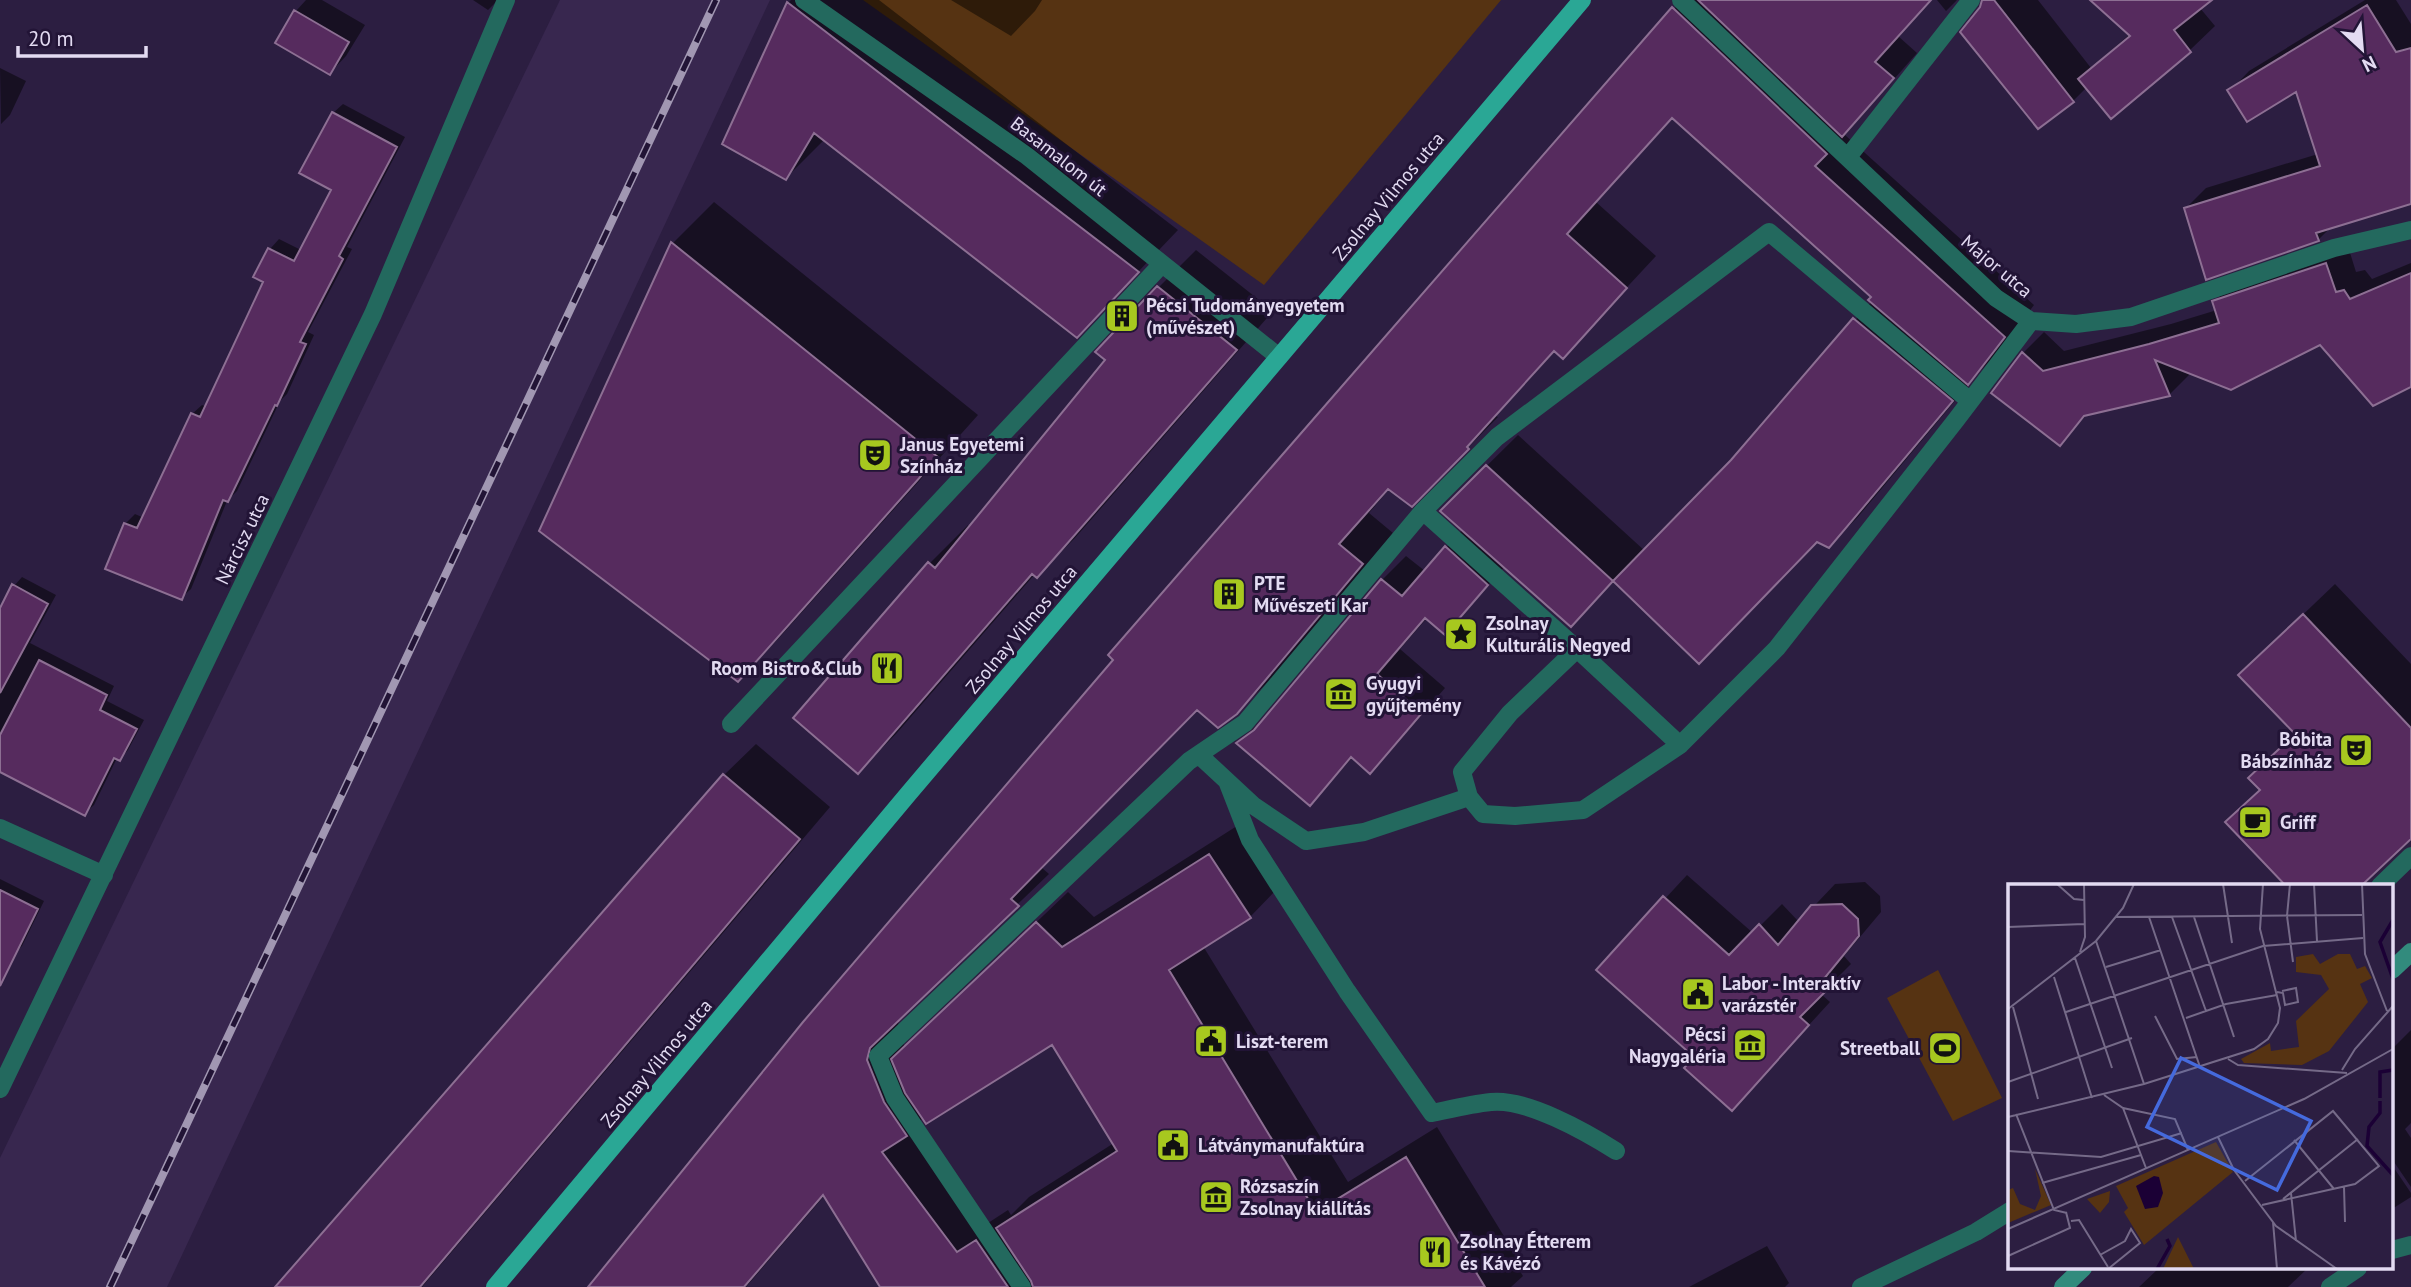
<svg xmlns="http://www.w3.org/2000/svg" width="2411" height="1287" font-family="'PT Sans',sans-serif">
<rect width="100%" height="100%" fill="#2c1e41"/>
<path fill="#38274f" d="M 560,0 L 770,0 L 167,1287 L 0,1287 L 0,1158 Z"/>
<path fill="#563312" d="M 863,0 L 1501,0 L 1264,285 Z
M 1938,970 L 2002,1098 L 1953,1121 L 1887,998 Z"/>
<path fill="#0007" fill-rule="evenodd" d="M 306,0 L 322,0 L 365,25 L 346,56 L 330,73 L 296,11 Z
M 473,0 L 498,0 L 488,10 Z
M 791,0 L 879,0 L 1178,230 L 1077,336 L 825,139 L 786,178 L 788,3 Z
M 951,0 L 1042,0 L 1035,11 L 1011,36 Z
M 1682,0 L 1931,0 L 1898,36 L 1917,53 L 1845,135 L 2034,305 L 1999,352 L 1979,372 L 1857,518 L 1829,546 L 1817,540 L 1614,580 L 1571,625 L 1505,566 L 1445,633 L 1427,618 L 1400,649 L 1445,688 L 1394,747 L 1370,771 L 1353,757 L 1310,804 L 1238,743 L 1270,713 L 1382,580 L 1406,556 L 1425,571 L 1463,529 L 1442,510 L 1518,435 L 1645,551 L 1733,461 L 1872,301 L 1873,297 L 1674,117 L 1596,202 L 1656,256 L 1563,356 L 1556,350 L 1496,416 L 1498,417 L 1412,504 L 1390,488 L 1369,513 L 1393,533 L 1268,682 L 1236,713 L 1197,708 L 1041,867 L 1049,874 L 900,1017 L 897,1028 L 905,1048 L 1068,892 L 1094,917 L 1240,824 L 1280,886 L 1250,917 L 1203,946 L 1348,1182 L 1437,1127 L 1518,1259 L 1515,1263 L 1523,1276 L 1511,1287 L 882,1287 L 825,1195 L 746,1287 L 590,1287 L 1116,659 L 1111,655 ZM 1052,1042 L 1114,1143 L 1029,1197 L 1011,1215 L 1008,1210 L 988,1223 L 915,1126 L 924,1117 Z
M 1937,0 L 1957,0 L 1946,11 Z
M 1983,0 L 2038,0 L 2091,68 L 2130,34 L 2093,0 L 2209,0 L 2200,8 L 2215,26 L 2190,50 L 2111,116 L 2087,87 L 2073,101 Z
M 2365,0 L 2396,0 L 2411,24 L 2411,202 L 2332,226 L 2318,240 L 2186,208 L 2206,188 L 2318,154 L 2297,89 L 2230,91 L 2249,71 Z
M 0,68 L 26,81 L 10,115 L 1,124 Z
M 343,104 L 405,137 L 347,247 L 352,249 L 308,332 L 314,335 L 287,394 L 280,401 L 237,491 L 227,501 L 191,589 L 181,598 L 125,524 L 135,514 L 144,518 L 192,414 L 202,405 L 207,407 L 265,281 L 255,276 L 270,249 L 279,239 L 301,250 L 333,190 L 333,113 Z
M 714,202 L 978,415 L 779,638 L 738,680 L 541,531 L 673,243 Z
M 2347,243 L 2356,272 L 2365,270 L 2372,279 L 2411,263 L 2411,385 L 2320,343 L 2191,373 L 2169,395 L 2088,413 L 2059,444 L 1993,392 L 2023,353 L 2044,332 L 2064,351 L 2171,324 L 2217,310 L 2214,302 L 2235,281 Z
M 1196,250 L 1273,311 L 1075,538 L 1037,576 L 1035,574 L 896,734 L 858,772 L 796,717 L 930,563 L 968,525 L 970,527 L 1108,360 L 1158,288 Z
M 22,577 L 56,595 L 30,643 L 114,686 L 107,701 L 144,720 L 128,750 L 120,759 L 117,758 L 94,805 L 85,813 L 0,770 L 0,611 L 14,586 Z
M 2335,584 L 2411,664 L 2411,837 L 2359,886 L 2289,886 L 2227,822 L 2261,788 L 2296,733 L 2272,644 Z
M 756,744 L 830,807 L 422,1287 L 277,1287 L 724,775 Z
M 1687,875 L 1753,933 L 1782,904 L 1799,922 L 1835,884 L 1865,882 L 1880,896 L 1881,912 L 1844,956 L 1851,964 L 1821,994 L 1830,1002 L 1732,1109 L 1697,1057 L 1599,970 Z
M 0,879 L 44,901 L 22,946 L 14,954 L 0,947 Z
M 2411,1030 L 2411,1123 L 2405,1129 L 2411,1138 L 2411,1187 L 2392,1159 L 2392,1049 Z
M 2392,1165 L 2411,1193 L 2411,1197 L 2392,1209 Z
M 1767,1246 L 1789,1283 L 1785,1287 L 1689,1287 Z
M 2159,1268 L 2308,1268 L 2288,1287 L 2139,1287 Z"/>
<path fill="#562b5e" stroke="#8d6f93" stroke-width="2" d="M 1698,0 L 1931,0 L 1875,62 L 1894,78 L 1842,137 Z
M 1982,0 L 1994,0 L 2074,102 L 2038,129 L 1960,32 L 1980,7 Z
M 2090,0 L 2212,0 L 2174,30 L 2191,52 L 2111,119 L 2078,79 L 2130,36 Z
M 787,2 L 1139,272 L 1077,338 L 814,133 L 786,180 L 722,144 Z
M 2367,5 L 2396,52 L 2411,48 L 2411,204 L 2316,233 L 2319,241 L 2206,280 L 2184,208 L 2320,166 L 2296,92 L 2247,122 L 2227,90 Z
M 1672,7 L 1827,154 L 1815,166 L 2005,337 L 1968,385 L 1868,300 L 1871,297 L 1672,118 L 1567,234 L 1627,288 L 1563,359 L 1554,351 L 1467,447 L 1469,449 L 1412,507 L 1388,489 L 1339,544 L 1363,564 L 1237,714 L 1218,728 L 1197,710 L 1011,899 L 1019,906 L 870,1048 L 867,1060 L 884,1102 L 907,1136 L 882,1152 L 957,1252 L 976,1240 L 1008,1287 L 880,1287 L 823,1195 L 744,1287 L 588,1287 L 803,1022 L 1113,660 L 1108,655 Z
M 294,10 L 349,42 L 330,75 L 275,43 Z
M 332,112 L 397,147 L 339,256 L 343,259 L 300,342 L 306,344 L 277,406 L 275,405 L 228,502 L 223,500 L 182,600 L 105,569 L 124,523 L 137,528 L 191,413 L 200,417 L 263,282 L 253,277 L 268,248 L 294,261 L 331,190 L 299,173 Z
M 671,242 L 938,457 L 738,682 L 539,531 Z
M 2326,263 L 2336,292 L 2344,290 L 2350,299 L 2411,273 L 2411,387 L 2373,406 L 2320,345 L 2231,390 L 2155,360 L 2170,396 L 2084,416 L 2060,446 L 1991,393 L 2022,352 L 2043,371 L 2149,344 L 2219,323 L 2212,301 Z
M 1157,286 L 1237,350 L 1037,578 L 1032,574 L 858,774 L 793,718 L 928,562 L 935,568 L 1105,360 L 1095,352 Z
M 1853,318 L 1953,401 L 1829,548 L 1817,542 L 1699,664 L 1613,581 L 1731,460 Z
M 1486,465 L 1613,581 L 1571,627 L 1440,511 Z
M 1445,546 L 1488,585 L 1445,635 L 1425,618 L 1377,674 L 1422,713 L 1370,774 L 1351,757 L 1310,806 L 1236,743 L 1254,730 L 1381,579 L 1402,596 Z
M 12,584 L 48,604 L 0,693 L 0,608 Z
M 2303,614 L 2411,728 L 2411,839 L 2361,886 L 2286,886 L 2225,822 L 2260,790 L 2248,778 L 2295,734 L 2238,675 Z
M 39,660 L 107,695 L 100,710 L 137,729 L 120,761 L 114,758 L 85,816 L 0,772 L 0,735 Z
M 723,774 L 800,839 L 420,1287 L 275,1287 Z
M 1209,854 L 1251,918 L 1169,970 L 1316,1212 L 1406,1157 L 1485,1287 L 1033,1287 L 1031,1281 L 996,1228 L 1117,1151 L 1052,1045 L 926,1124 L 905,1093 L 891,1059 L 1036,922 L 1062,947 Z
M 0,890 L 38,909 L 0,986 Z
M 1663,896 L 1729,955 L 1759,924 L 1778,945 L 1811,905 L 1842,904 L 1858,919 L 1859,936 L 1823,980 L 1830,987 L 1800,1017 L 1809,1025 L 1732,1111 L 1684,1068 L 1694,1057 L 1596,970 Z"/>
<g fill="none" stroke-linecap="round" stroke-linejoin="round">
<path stroke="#23695e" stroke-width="18" d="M 804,0 L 1027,156 L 1279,357
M 1681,0 L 1996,298 L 2031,321 L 2076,324 L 2131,317 L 2334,248 L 2411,230
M 1848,157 L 1971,0
M 1423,511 L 1577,649
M 731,724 L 1162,264
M 1680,745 L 1577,649 L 1510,713 L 1462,772 L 1469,797 L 1483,814 L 1515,816 L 1583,810 L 1680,745 L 1777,648 L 1956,420 L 2031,321
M 1199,755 L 1254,806 L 1306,841 L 1364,832 L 1469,797
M 1227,781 L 1250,840 L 1347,991 L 1432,1113 C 1451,1109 1471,1104 1491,1102 C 1526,1098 1586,1132 1616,1151
M 0,828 L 104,875
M 2380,886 L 2411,856
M 0,1089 L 373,314 L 506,0
M 2392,1250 L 2411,1245
M 1022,1287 L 895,1098 L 878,1056 L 1189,761 L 1245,723 L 1423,511 L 1497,437 L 1769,232 L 1970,401
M 1861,1287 L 1976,1232 L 2010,1211
M 2330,1287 L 2358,1268"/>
<path stroke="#328b7d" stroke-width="18" d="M 2392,970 L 2411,952
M 2063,1287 L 2083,1268"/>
<path stroke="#2aa795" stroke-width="18" d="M 495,1287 L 909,793 L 1582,0"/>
<g stroke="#a197b2" stroke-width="8">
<path id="rail" d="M 110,1287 L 716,0"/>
</g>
<use href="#rail" stroke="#221436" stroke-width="5" stroke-dasharray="16" stroke-linecap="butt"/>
</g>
<defs>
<g id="building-square" transform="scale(1.75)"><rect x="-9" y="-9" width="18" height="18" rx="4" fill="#a7c81f" stroke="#221436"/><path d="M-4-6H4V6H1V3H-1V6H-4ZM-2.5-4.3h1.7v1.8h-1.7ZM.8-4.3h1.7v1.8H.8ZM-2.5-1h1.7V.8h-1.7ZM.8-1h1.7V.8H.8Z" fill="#111"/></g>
<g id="theatre-square" transform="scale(1.75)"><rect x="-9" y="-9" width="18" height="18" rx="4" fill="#a7c81f" stroke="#221436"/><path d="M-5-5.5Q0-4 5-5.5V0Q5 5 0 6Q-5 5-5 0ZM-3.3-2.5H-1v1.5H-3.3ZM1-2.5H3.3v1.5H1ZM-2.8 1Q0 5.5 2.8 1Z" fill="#111"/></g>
<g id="sight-square" transform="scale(1.75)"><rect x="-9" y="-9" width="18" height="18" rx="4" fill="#a7c81f" stroke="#221436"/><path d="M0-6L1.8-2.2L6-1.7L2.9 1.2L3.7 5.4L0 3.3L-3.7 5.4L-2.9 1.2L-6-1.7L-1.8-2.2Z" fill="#111"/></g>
<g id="restaurant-square" transform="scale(1.75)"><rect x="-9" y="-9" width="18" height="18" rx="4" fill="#a7c81f" stroke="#221436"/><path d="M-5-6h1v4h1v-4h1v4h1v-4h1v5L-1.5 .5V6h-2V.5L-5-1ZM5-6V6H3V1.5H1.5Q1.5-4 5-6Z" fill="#111"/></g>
<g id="museum-square" transform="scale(1.75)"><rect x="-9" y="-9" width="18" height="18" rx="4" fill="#a7c81f" stroke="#221436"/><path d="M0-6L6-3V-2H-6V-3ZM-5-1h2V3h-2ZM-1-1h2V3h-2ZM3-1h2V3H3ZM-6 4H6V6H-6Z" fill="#111"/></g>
<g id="cafe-square" transform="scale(1.75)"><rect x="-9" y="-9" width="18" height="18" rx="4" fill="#a7c81f" stroke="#221436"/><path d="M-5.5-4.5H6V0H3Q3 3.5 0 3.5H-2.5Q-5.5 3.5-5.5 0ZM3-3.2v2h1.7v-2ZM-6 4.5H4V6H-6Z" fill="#111"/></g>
<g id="civic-square" transform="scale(1.75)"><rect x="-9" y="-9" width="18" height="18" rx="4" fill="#a7c81f" stroke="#221436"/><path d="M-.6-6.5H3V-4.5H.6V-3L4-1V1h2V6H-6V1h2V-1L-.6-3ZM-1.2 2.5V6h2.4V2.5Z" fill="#111"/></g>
<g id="stadium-square" transform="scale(1.75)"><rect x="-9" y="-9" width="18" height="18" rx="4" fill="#a7c81f" stroke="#221436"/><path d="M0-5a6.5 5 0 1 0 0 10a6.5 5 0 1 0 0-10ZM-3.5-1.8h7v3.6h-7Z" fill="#111"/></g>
</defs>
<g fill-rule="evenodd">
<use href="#building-square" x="1122" y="316"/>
<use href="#theatre-square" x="875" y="455"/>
<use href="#building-square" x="1229" y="594"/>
<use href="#sight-square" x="1461" y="634"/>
<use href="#restaurant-square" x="887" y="668"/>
<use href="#museum-square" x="1341" y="694"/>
<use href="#theatre-square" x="2356" y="750"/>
<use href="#cafe-square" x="2255" y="822"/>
<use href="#civic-square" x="1698" y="994"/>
<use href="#civic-square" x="1211" y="1041"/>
<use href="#museum-square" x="1750" y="1045"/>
<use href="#stadium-square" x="1945" y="1048"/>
<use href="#civic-square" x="1173" y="1145"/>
<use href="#museum-square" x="1216" y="1197"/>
<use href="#restaurant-square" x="1435" y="1252"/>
</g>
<g text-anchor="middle" stroke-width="6" stroke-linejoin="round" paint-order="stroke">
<g font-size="19" fill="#e3dbf2" stroke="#221436">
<text transform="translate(1059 156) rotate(38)" y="7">Basamalom út</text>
<text transform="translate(1388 196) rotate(-50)" y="7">Zsolnay Vilmos utca</text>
<text transform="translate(1997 266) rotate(40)" y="7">Major utca</text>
<text transform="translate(242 539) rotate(-64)" y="7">Nárcisz utca</text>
<text transform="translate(1021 629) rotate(-50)" y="7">Zsolnay Vilmos utca</text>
<text transform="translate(656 1063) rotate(-50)" y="7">Zsolnay Vilmos utca</text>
</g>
<g font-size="19" font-weight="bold" fill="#e3dbf2" stroke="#221436" text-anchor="start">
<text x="1146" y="312">Pécsi Tudományegyetem<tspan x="1146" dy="22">(művészet)</tspan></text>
<text x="900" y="451">Janus Egyetemi<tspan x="900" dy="22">Színház</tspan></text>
<text x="1254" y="590">PTE<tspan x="1254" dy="22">Művészeti Kar</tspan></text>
<text x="1486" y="630">Zsolnay<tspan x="1486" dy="22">Kulturális Negyed</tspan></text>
<text x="862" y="675" text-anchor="end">Room Bistro&amp;Club</text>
<text x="1366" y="690">Gyugyi<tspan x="1366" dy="22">gyűjtemény</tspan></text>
<text x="2332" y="746" text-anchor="end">Bóbita<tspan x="2332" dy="22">Bábszínház</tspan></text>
<text x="2280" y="829">Griff</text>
<text x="1722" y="990">Labor - Interaktív<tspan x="1722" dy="22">varázstér</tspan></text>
<text x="1726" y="1041" text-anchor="end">Pécsi<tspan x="1726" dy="22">Nagygaléria</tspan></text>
<text x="1236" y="1048">Liszt-terem</text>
<text x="1920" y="1055" text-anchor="end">Streetball</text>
<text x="1198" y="1152">Látványmanufaktúra</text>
<text x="1240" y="1193">Rózsaszín<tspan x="1240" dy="22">Zsolnay kiállítás</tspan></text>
<text x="1460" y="1248">Zsolnay Étterem<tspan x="1460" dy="22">és Kávézó</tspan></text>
</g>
</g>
<g transform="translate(2008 884)">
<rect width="385" height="385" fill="#2c1e41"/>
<path d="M 305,70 L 312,80 L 330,70 L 342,70 L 349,85 L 357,82 L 364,94 L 352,100 L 360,118 L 321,167 L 294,181 L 236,179 L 233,175 L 262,159 L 263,167 L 291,163 L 288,137 L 321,105 L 313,91 L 288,88 L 288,73 ZM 208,258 L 225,288 L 136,361 L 116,328 L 120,324 L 108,302 ZM 27,285 L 43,321 L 0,339 L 0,306 L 5,304 L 12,320 L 27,326 L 33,312 ZM 102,307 L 101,318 L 92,329 L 79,315 ZM 170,353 L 186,385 L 155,385 Z" fill="#563312"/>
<path d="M 146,292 L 151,293 L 155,309 L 150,323 L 137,325 L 128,302 Z" fill="#1b0035"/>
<path fill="none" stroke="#1b0035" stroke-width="3.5" d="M 385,36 L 372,58 L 385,95M 372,214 L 372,188 L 385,186M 372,217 L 372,229 L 361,243 L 359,262 L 385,291M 149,385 L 162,362 L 159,355"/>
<path fill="none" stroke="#756a88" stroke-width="2" d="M 49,0 L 66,15 L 76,16M 215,0 L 224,59M 282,0 L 279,32 L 285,78M 306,0 L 309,57M 354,0 L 357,70 L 379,127M 107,33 L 354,31M 141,33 L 192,183M 164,33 L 198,127M 186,33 L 226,153M 0,43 L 76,40M 88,57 L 136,200M 72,68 L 77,53 L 76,0M 67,74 L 104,184M 98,83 L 153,66M 46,93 L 84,214M 269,108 L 275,109 L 277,121 L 290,118 L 288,104 L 274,107M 5,123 L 30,215M 0,125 L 88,57 L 115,24 L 126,0M 58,128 L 255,62 L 355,54M 147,132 L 169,175 L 189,173M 178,134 L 218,120 L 269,111M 220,175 L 230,181 L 339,189M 334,186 L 347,165 L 385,122M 0,198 L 124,154M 96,211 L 115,224 L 167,235 L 180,266M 115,224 L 138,284M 8,230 L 46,326 L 59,329M 0,233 L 136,200 L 246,165 L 260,155 L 270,139 L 272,124 L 252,45 L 255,0M 210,253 L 226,286 L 268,342 L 329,385M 286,256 L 326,305M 0,267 L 93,273 L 174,249M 237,297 L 325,227 L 371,282 L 347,300 L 254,321M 34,299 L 133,271M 336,303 L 337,338M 283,309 L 288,357M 275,315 L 350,255M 63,337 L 71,336 L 100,383M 265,338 L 269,385M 0,345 L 296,215 L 385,165M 92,371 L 117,357 L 123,345 L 132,359 L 100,385M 0,372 L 62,344 L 58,328"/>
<path fill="#456add" fill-opacity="0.15" stroke="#456add" stroke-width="3.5" d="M 173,174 L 303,237 L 269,306 L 139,243 Z"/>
<rect width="385" height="385" fill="none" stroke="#e3dbf2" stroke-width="3.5"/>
</g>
<g transform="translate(2362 49) rotate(154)" stroke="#221436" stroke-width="5" paint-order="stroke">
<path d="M0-5L12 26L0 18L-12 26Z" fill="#e3dbf2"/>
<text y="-10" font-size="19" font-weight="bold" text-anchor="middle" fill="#e3dbf2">N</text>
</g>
<path d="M18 46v10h128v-10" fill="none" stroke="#e3dbf2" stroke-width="3.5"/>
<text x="28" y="46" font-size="21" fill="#e3dbf2" stroke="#221436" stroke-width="5" paint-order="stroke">20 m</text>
</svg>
